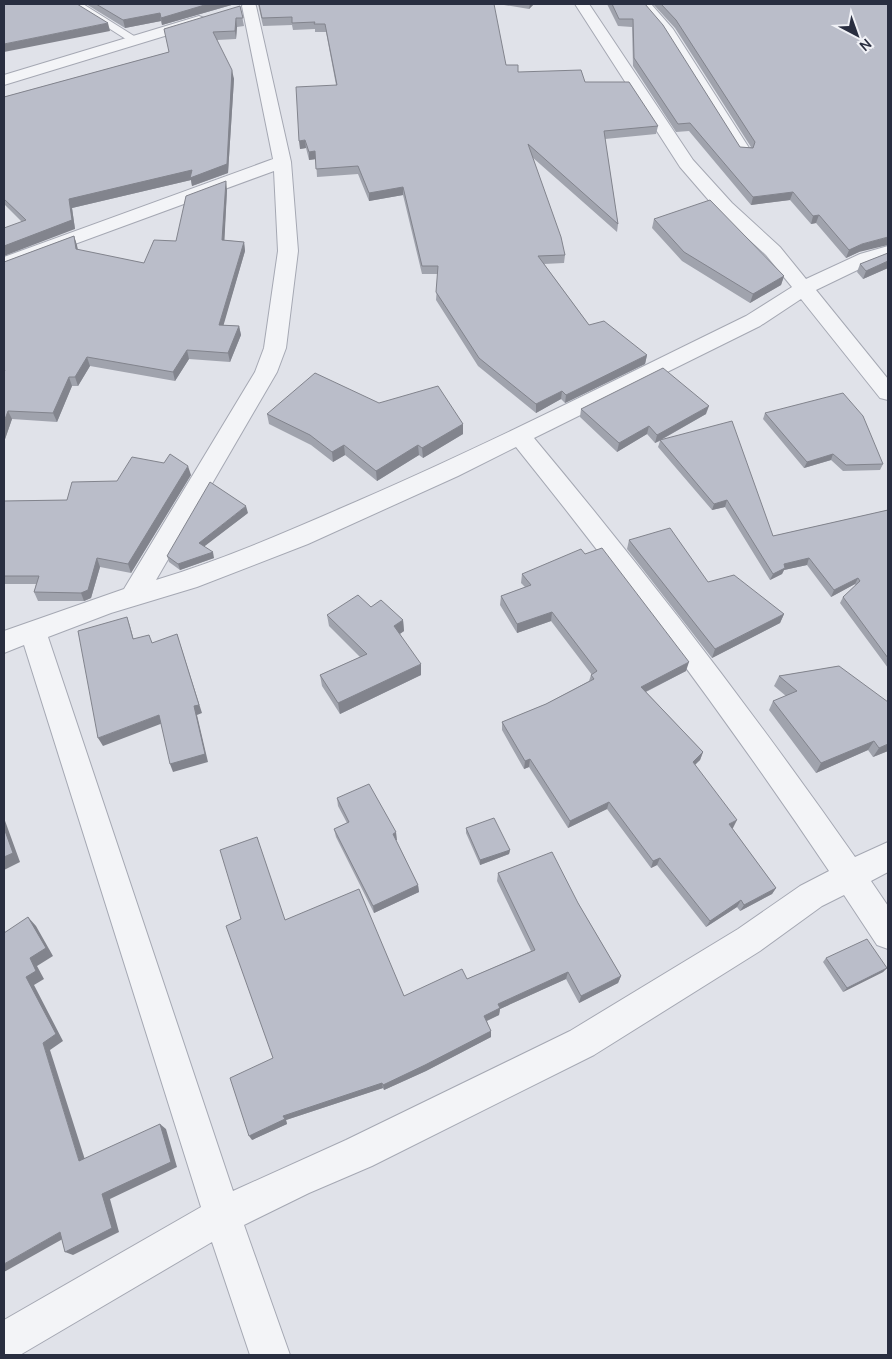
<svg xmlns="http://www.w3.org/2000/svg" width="892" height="1359" font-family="Manrope,sans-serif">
<rect width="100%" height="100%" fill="#e0e2e9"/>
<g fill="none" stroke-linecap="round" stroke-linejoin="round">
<g stroke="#a5a8b3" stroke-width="2">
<path id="service" d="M 71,4 L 83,4 L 142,41 L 140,43 L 132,43 Z
M 640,4 L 651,4 L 673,29 L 751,151 L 750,154 L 740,154 L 663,31 Z"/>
</g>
<g stroke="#a5a8b3" stroke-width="2">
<path id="minor" d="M 243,4 L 255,4 L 256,6 L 291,162 L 298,251 L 286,348 L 277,372 L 156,580 C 226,559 293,529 360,500 C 491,443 617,379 746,316 L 792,287 L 766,255 L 718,211 L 680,167 L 575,4 L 589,4 L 693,160 L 732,203 L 780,247 L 806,279 L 860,254 L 888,246 L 888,258 L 874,262 L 816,290 L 888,379 L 888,400 L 880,398 L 801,299 L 760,326 L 534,438 C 647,573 754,713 855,857 L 888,842 L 888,872 L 871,881 L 888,906 L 888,949 L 877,945 L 844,895 L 822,906 L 760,951 L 594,1055 L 372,1166 L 309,1193 L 244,1225 L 290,1355 L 250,1355 L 212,1242 L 20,1355 L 4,1355 L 4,1320 L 201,1207 L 24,645 L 4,653 L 4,631 L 124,589 L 255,372 L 264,348 L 278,251 L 274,171 L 4,270 L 4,257 L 273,159 L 242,6 ZM 516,447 C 626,584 731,725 829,871 L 800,886 L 738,929 L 570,1031 L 346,1140 L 233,1191 L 48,637 L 111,613 L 197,587 L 308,544 L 458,476 Z
M 199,16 L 204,18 L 207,21 L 204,24 L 4,85 L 4,75 Z"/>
</g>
<use href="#service" fill="#f3f4f7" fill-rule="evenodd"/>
<use href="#minor" fill="#f3f4f7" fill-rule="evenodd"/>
</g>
<path fill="#a0a3ad" d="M 86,4 L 235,4 L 162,25 L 161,21 L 125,28 Z
M 258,4 L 506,65 L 518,72 L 585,82 L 658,126 L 656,134 L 605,139 L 618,224 L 617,232 L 532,157 L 565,255 L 564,263 L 544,264 L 589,325 L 647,355 L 645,364 L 565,403 L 561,399 L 536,413 L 478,366 L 436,300 L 438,274 L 422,274 L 403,195 L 369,201 L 358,174 L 317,177 L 316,159 L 309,160 L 306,148 L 300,149 L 336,85 L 326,32 L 315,32 L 315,29 L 293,30 L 292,25 L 263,26 Z
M 498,4 L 534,4 L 529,9 Z
M 607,4 L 645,4 L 740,147 L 751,147 L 675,28 L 653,4 L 888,4 L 859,252 L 846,258 L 816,223 L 811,224 L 790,200 L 751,205 L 689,131 L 676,132 L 633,66 L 632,27 L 618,26 Z
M 240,6 L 244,26 L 237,27 L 236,39 L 217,40 L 234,79 L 228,173 L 192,186 L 191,180 L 72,208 L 75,229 L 22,222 L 4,204 L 4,97 L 169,52 Z
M 227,190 L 224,240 L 244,242 L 245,251 L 223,325 L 239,326 L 241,335 L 230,362 L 189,359 L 175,381 L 90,366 L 78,386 L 72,386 L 57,422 L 12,419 L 4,442 L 4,262 L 74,236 L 78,250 L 144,263 L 176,241 Z
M 654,219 L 784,276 L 781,285 L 750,303 L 682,261 L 652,228 Z
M 888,253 L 888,268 L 863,279 L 857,272 L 860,264 Z
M 379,403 L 463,434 L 423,458 L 419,455 L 377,481 L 345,455 L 333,462 L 311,445 L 269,424 L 267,414 Z
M 581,409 L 706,414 L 661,440 L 773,536 L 888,510 L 888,668 L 840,603 L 843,597 L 856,586 L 855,584 L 831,597 L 807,565 L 784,570 L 782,574 L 770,580 L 725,507 L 712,510 L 658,447 L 660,441 L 655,443 L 647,434 L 617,452 L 580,417 Z
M 765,413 L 883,464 L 880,470 L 843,471 L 831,460 L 804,468 L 763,419 Z
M 191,475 L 131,573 L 100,567 L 91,598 L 84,601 L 38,601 L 34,592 L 36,584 L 4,584 L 4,501 L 67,500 L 117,481 Z
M 248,513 L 204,546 L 214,558 L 180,570 L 169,562 L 167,556 Z
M 629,540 L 708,582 L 784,614 L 780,623 L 712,658 L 627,549 Z
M 522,574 L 686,671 L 646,692 L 703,752 L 700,760 L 695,765 L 733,828 L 732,828 L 776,888 L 772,894 L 740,911 L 737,907 L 706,927 L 657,865 L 651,868 L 607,809 L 568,828 L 529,767 L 524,769 L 502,730 L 502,722 L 546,704 L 589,681 L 591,675 L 592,675 L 551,621 L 517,633 L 500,605 L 501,596 L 525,587 L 521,583 Z
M 371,607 L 403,620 L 404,631 L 400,634 L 421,675 L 340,714 L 322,686 L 320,675 L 360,657 L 329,626 L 327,615 Z
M 839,666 L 888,751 L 873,757 L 868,750 L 816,773 L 769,710 L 773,701 L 786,696 L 774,686 L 779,676 Z
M 337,798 L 397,840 L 396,840 L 418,885 L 419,892 L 374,913 L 336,837 L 334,829 L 347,823 L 338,806 Z
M 466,828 L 510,850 L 509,854 L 480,865 L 466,833 Z
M 498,873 L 578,903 L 621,976 L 618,983 L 579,1003 L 566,979 L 500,1009 L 499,1015 L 487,1021 L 491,1037 L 426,1071 L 384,1090 L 383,1088 L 286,1120 L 287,1124 L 252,1140 L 273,1058 L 285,920 L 404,996 L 467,979 L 531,951 L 497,881 Z
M 826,958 L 887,968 L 883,972 L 843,992 L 823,962 Z"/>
<path fill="#82848d" d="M 208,4 L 235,4 L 162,25 L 161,18 Z
M 530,4 L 534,4 L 529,9 Z
M 160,13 L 161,21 L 125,28 L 123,20 Z
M 236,18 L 237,27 L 236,39 L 235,31 Z
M 108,23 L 110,31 L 4,52 L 4,44 Z
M 232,70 L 234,79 L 228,173 L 192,186 L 191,180 L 72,208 L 75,229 L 4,256 L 4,246 L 69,199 Z
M 305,140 L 306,148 L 300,149 L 299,141 Z
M 315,151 L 316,159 L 309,160 L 309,152 Z
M 226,181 L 227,190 L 224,249 L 222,240 Z
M 403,187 L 403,195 L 369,201 L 369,193 Z
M 793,192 L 790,200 L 751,205 L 753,197 Z
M 819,215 L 816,223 L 811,224 L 813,216 Z
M 74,236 L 77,245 L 79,258 L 76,249 Z
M 888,237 L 888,245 L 859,252 L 846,258 L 849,250 L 862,244 Z
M 244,242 L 245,251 L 221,334 L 219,325 Z
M 888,261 L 888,268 L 863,279 L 866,271 Z
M 784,276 L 781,285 L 750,303 L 753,294 Z
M 239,326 L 241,335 L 230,362 L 228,353 Z
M 187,350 L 189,359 L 175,381 L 173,372 Z
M 647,355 L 645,364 L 565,403 L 566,395 Z
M 87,357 L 90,366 L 78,386 L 75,377 Z
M 69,377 L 72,386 L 57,422 L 53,413 Z
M 562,391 L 561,399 L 536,413 L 536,404 Z
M 709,406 L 706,414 L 655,443 L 657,435 Z
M 8,411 L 12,419 L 4,442 L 4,422 Z
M 463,424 L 463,434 L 423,458 L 422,448 Z
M 649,426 L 647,434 L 617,452 L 619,443 Z
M 344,445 L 345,455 L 333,462 L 332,452 Z
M 418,445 L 419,455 L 377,481 L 376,471 Z
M 833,454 L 831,460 L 804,468 L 807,462 Z
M 188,466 L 191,475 L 131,573 L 128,564 Z
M 727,500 L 725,507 L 712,510 L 714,504 Z
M 246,506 L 248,513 L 201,549 L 199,543 Z
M 213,552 L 214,558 L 180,570 L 178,564 Z
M 97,558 L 100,567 L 91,598 L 84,601 L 81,593 Z
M 809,558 L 807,565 L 784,570 L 782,574 L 770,580 L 773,574 L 784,564 Z
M 858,578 L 855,584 L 831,597 L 834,590 Z
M 552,612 L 551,621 L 517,633 L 517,624 Z
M 784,614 L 780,623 L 712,658 L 715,649 Z
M 127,617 L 130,626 L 136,648 L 133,639 Z
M 403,620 L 404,631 L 395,637 L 394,626 Z
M 177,634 L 202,713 L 197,715 L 208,762 L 173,772 L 170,764 Z
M 689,662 L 686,671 L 639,695 L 641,687 Z
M 421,664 L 421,675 L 340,714 L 338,703 Z
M 159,715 L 163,723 L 103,746 L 98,738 Z
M 874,741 L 868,750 L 816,773 L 821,763 Z
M 888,744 L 888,751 L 873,757 L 879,748 Z
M 703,752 L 700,760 L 690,769 L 693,762 Z
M 530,759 L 529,767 L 524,769 L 525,761 Z
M 609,802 L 607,809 L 568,828 L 570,821 Z
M 4,818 L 20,862 L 4,870 Z
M 737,820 L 733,828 L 726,832 L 729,824 Z
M 396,832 L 397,840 L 393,841 L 393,834 Z
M 510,850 L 509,854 L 480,865 L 480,860 Z
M 660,858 L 657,865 L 651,868 L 653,861 Z
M 418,885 L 419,892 L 374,913 L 373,906 Z
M 776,888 L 772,894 L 740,911 L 744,905 Z
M 741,900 L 737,907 L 706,927 L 710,921 Z
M 28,917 L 36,926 L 53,956 L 37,966 L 44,979 L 34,985 L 63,1041 L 50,1050 L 87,1166 L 79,1161 L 43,1043 L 26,977 L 30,958 Z
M 887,968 L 883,972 L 843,992 L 847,988 Z
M 568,972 L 566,979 L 500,1009 L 499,1015 L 484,1022 L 484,1016 L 498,1004 Z
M 621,976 L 618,983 L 579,1003 L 581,996 Z
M 491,1031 L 491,1037 L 426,1071 L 384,1090 L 383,1085 Z
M 382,1083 L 383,1088 L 286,1120 L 287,1124 L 252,1140 L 249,1136 L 283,1116 Z
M 160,1124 L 166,1129 L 177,1167 L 110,1199 L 119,1232 L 73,1255 L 65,1252 L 102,1194 Z
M 60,1232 L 68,1236 L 4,1272 L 4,1264 Z"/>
<path fill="#babdc9" stroke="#82848d" d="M 4,4 L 77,4 L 108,23 L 4,44 Z
M 96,4 L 208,4 L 161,18 L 160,13 L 123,20 Z
M 259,4 L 494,4 L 506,65 L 518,65 L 518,72 L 581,70 L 585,82 L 629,82 L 658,126 L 604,131 L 618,224 L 528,144 L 561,237 L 565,255 L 538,256 L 589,325 L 604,321 L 647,355 L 566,395 L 562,391 L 536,404 L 479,358 L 436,292 L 438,266 L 422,266 L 403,187 L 369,193 L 358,166 L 316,169 L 315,151 L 309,152 L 305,140 L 299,141 L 296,87 L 337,85 L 325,24 L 314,24 L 315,22 L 292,23 L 292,17 L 262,18 Z
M 612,4 L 645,4 L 663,25 L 740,147 L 753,148 L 755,142 L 676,20 L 661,4 L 888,4 L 888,237 L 862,244 L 849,250 L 819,215 L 813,216 L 793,192 L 753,197 L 690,123 L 678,124 L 634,58 L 633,19 L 619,19 Z
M 240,6 L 243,18 L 236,18 L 235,31 L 213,32 L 232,70 L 227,164 L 190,178 L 192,170 L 69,199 L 72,220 L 4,246 L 4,228 L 26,220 L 4,199 L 4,97 L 169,52 L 164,29 Z
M 226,181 L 222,240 L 244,242 L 219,325 L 239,326 L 228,353 L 187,350 L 173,372 L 87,357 L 75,377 L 69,377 L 53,413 L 8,411 L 4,422 L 4,372 L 5,370 L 4,370 L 4,262 L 74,236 L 76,249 L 144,263 L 154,240 L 176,241 L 186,196 Z
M 710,200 L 784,276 L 753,294 L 684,252 L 654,219 Z
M 888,253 L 888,261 L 866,271 L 860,264 Z
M 663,368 L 709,406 L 657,435 L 649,426 L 619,443 L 581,409 Z
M 315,373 L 379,403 L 438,386 L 463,424 L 422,448 L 418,445 L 376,471 L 344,445 L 332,452 L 310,435 L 267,414 Z
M 843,393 L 863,416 L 883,464 L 846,465 L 833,454 L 807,462 L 765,413 Z
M 732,421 L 773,536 L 888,510 L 888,658 L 843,597 L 860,581 L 858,578 L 834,590 L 809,558 L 784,564 L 785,568 L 773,574 L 727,500 L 714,504 L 660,440 Z
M 170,454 L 188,466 L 128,564 L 97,558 L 88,590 L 81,593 L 34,592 L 39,576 L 4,576 L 4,501 L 67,500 L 72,482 L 117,481 L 132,457 L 164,463 Z
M 210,482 L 246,506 L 199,543 L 213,552 L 178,564 L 167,556 Z
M 670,528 L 708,582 L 734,575 L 784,614 L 715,649 L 629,540 Z
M 602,548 L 689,662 L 641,687 L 703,752 L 693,762 L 737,820 L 729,824 L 776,888 L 744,905 L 741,900 L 710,921 L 660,858 L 653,861 L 609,802 L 570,821 L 530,759 L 525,761 L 502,722 L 546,704 L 594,679 L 591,675 L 597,671 L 552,612 L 517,624 L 501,596 L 531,585 L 522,574 L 581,549 L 585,554 Z
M 358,595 L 371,607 L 381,600 L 403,620 L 394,626 L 421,664 L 338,703 L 320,675 L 367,654 L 327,615 Z
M 127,617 L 133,639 L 149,635 L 152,643 L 177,634 L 199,705 L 194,706 L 205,754 L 170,764 L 159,715 L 98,738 L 78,631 Z
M 839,666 L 888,702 L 888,744 L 879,748 L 874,741 L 821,763 L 773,701 L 797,691 L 779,676 Z
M 369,784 L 396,832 L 393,834 L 418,885 L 373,906 L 334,829 L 349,822 L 337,798 Z
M 494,818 L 510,850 L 480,860 L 466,828 Z
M 4,828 L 13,853 L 4,857 Z
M 257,837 L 285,920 L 359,889 L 404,996 L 462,969 L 467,979 L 535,950 L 498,873 L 552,852 L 578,903 L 621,976 L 581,996 L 568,972 L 498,1004 L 500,1008 L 484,1016 L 491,1031 L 425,1065 L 383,1085 L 382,1083 L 283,1116 L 285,1119 L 249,1136 L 230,1078 L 273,1058 L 226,926 L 241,919 L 220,850 Z
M 28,917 L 46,948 L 30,958 L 36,971 L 26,977 L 56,1034 L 43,1043 L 79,1161 L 160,1124 L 171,1162 L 102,1194 L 112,1228 L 65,1252 L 60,1232 L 4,1264 L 4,933 Z
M 867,939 L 887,968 L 847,988 L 826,958 Z"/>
<rect width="892" height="1359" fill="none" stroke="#292e40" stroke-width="10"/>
<g transform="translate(857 35) rotate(139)" stroke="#f0f1f6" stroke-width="4" paint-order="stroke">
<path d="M0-4L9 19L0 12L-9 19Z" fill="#292e40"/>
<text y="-8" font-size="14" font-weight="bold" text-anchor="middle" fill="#292e40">N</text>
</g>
</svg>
